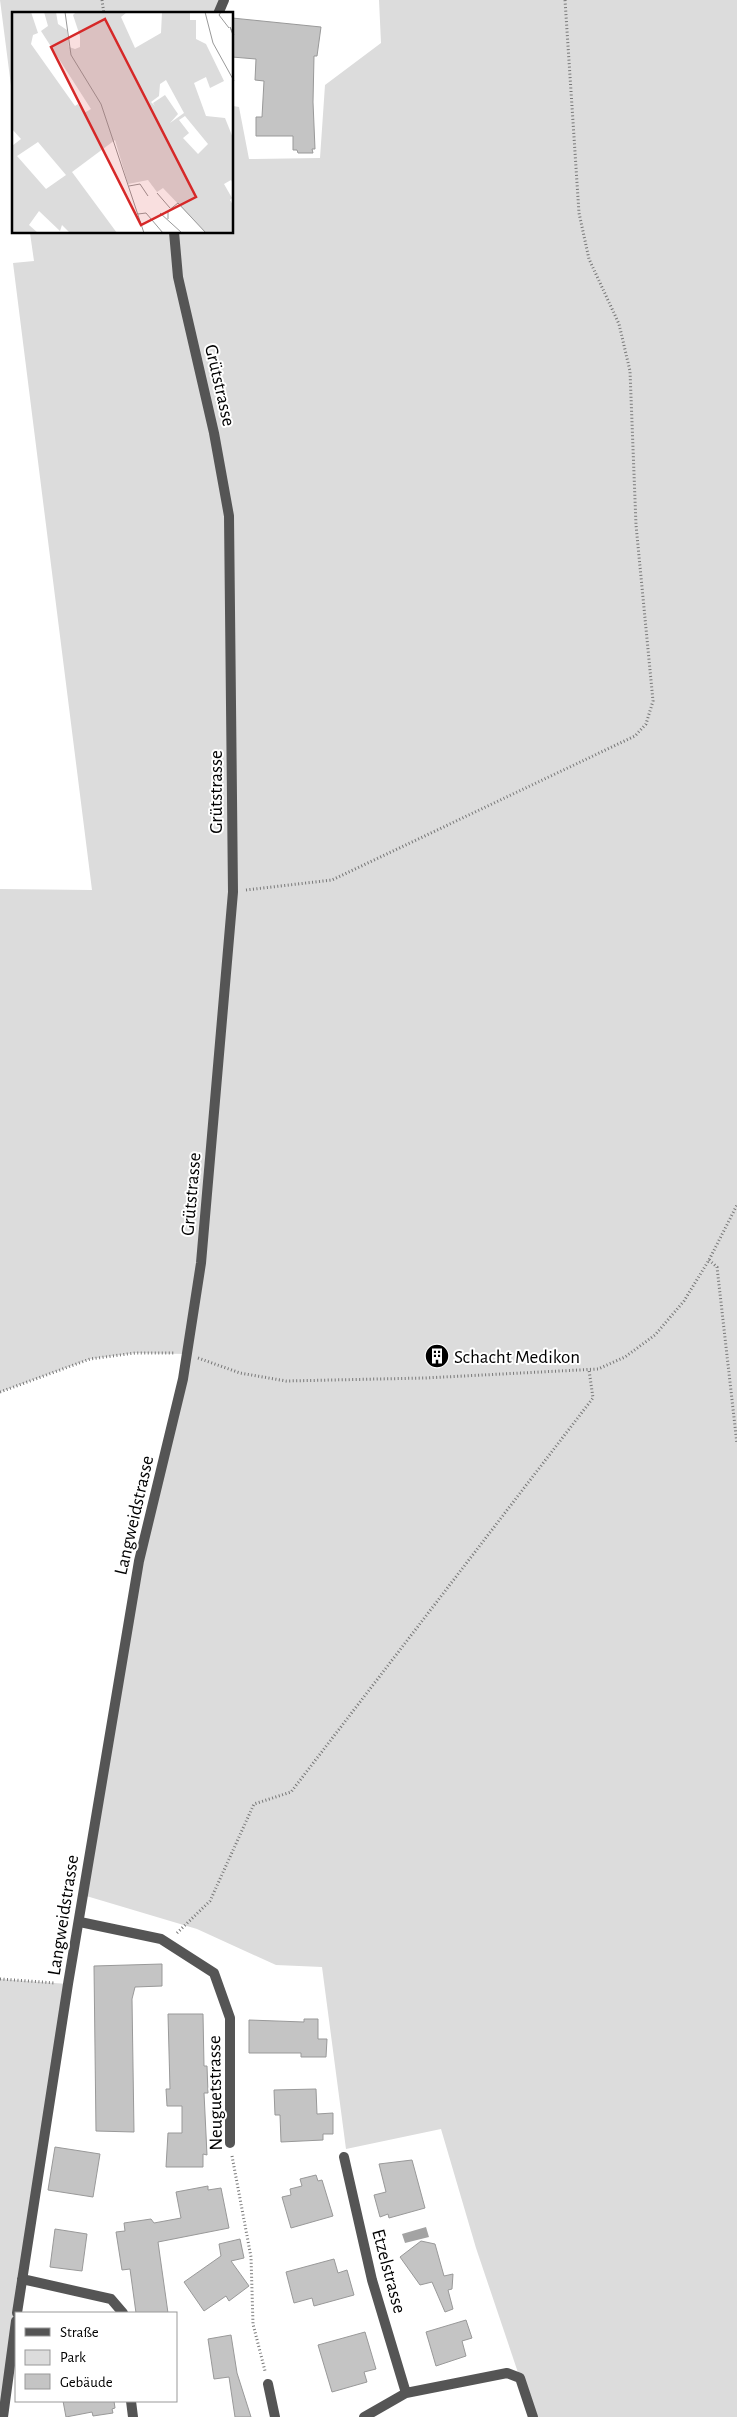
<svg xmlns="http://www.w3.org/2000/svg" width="737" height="2417" font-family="'Alegreya Sans',sans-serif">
<rect width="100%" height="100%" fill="#fff"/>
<path fill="#dcdcdc" d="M 0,0 L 224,0 L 218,14 L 14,14 L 14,109 Z
M 379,0 L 737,0 L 737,2417 L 533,2417 L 476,2248 L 441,2129 L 346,2149 L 322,1967 L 276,1965 L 197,1929 L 83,1895 L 117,1687 L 187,1354 L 135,1353 L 90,1359 L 0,1392 L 0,889 L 92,890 L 13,263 L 34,261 L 30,233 L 232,232 L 233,106 L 239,107 L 249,159 L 320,158 L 325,85 L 381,43 Z
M 0,1979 L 68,1984 L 0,2417 Z"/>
<path fill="#a3a3a3" d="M 426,2227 L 429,2237 L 405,2243 L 402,2234 Z"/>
<path fill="#c4c4c4" stroke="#999" d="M 232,18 L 321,27 L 317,56 L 314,56 L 313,102 L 315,149 L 312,149 L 313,153 L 298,153 L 297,150 L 293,150 L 293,136 L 256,136 L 256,117 L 262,117 L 264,81 L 255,80 L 256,59 L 232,57 Z
M 162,1964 L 162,1986 L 135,1987 L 132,1999 L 134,2132 L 96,2131 L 94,1966 Z
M 168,2014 L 203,2014 L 204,2066 L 207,2066 L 208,2093 L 204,2093 L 207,2155 L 203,2154 L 203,2167 L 166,2167 L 168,2133 L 182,2133 L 182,2106 L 167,2106 L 166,2089 L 170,2089 Z
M 304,2019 L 318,2019 L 318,2039 L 327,2039 L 326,2057 L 301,2057 L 301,2053 L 249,2053 L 249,2020 L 304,2022 Z
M 316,2089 L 317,2114 L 333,2113 L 333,2134 L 323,2134 L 323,2140 L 281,2142 L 280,2115 L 275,2115 L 274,2090 Z
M 55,2147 L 100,2154 L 93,2197 L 48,2190 Z
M 412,2160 L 425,2208 L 389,2218 L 388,2214 L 380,2217 L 374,2195 L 386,2192 L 379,2164 Z
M 316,2175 L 318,2181 L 322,2180 L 333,2216 L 291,2228 L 282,2197 L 291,2195 L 290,2189 L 302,2186 L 300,2179 Z
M 208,2186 L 208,2190 L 221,2188 L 229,2228 L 158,2242 L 168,2313 L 136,2313 L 130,2269 L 122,2270 L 116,2232 L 125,2231 L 124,2223 L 151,2219 L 154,2223 L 181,2218 L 176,2192 Z
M 55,2229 L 87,2234 L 82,2271 L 50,2267 Z
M 240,2239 L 244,2258 L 231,2261 L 249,2286 L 229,2301 L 226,2296 L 204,2311 L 184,2282 L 221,2256 L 219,2244 Z
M 421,2241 L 435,2244 L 444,2276 L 453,2274 L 452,2289 L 448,2290 L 453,2309 L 445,2312 L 432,2282 L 420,2285 L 400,2257 Z
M 334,2259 L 338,2273 L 347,2270 L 354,2295 L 314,2306 L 312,2298 L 294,2303 L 286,2272 Z
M 466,2320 L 472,2338 L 462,2341 L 466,2356 L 436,2366 L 426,2332 Z
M 365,2332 L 376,2369 L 364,2372 L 367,2382 L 332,2392 L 318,2345 Z
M 231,2335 L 237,2373 L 251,2417 L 235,2417 L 229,2377 L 214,2379 L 208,2339 Z
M 63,2401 L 114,2401 L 115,2408 L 112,2409 L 113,2413 L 93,2416 L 92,2412 L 66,2417 Z"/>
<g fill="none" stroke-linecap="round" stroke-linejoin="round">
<path stroke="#777" stroke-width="3" stroke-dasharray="1 2.5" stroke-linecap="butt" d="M 102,0 L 104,14
M 246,890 L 332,880 L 635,736 L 646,724 L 653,701 L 636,525 L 630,371 L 619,324 L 589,259 L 579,213 L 565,0
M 709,1260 L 717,1267 L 737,1444
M 198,1358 L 240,1373 L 286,1381 L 425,1378 L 598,1369 L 625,1357 L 655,1335 L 684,1301 L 709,1260 L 737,1205
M 0,1392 L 90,1359 L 135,1353 L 175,1353
M 177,1933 L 210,1901 L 254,1804 L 291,1792 L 593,1398 L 589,1370
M 0,1979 L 55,1983
M 232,2156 L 251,2257 L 253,2324 L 265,2371"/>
<path stroke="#555" stroke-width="10" d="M 218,14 L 224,0
M 80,1922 L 161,1939 L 214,1973 L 230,2018 L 230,2143
M 344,2157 L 372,2280 L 406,2393
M 22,2279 L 111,2299 L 123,2313
M 17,2313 L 68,1984 L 139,1561 L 183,1379 L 201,1263 L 233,892 L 229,516 L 214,433 L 178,277 L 174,232
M 268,2384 L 275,2417
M 131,2401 L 133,2417
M 3,2417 L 16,2321
M 364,2417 L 406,2393 L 507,2373 L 520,2378 L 533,2417"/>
</g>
<defs>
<g id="building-disc" transform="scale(1.25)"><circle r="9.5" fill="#000" stroke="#fff"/><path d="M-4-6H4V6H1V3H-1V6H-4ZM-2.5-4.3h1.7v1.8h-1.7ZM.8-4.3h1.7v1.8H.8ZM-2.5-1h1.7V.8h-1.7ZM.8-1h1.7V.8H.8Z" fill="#fff"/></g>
</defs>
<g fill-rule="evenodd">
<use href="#building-disc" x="437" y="1356"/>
</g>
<g text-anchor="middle" stroke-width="4" stroke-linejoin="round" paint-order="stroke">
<g font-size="19" fill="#000" stroke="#fff">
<text transform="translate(221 385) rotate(77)" y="7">Grütstrasse</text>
<text transform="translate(215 792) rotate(-90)" y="7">Grütstrasse</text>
<text transform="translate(190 1194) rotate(-85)" y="7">Grütstrasse</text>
<text transform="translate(133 1515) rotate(-77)" y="7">Langweidstrasse</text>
<text transform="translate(62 1915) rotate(-81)" y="7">Langweidstrasse</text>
<text transform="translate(214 2093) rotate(-91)" y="7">Neuguetstrasse</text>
<text transform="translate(390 2271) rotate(75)" y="7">Etzelstrasse</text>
</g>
<g font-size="19" fill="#000" stroke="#fff" text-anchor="start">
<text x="454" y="1363">Schacht Medikon</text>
</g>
</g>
<g transform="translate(12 12)">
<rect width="221" height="221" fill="#fff"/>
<path d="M 0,0 L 19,0 L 26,21 L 21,23 L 19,32 L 63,94 L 66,92 L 72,101 L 79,97 L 29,19 L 36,14 L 32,0 L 44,0 L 46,12 L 55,18 L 57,35 L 63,37 L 68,35 L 68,24 L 61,3 L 64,0 L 115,0 L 109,5 L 123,36 L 149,21 L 150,0 L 178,0 L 178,8 L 184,8 L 184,27 L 194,32 L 212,69 L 198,76 L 194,65 L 182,71 L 194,104 L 213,106 L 221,126 L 221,171 L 219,168 L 212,172 L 220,186 L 218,188 L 221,193 L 221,221 L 194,221 L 151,176 L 145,180 L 136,168 L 116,172 L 103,128 L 60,160 L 105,221 L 58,221 L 50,213 L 48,219 L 27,199 L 17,213 L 26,221 L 0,221 L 0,134 L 9,127 L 0,117 ZM 154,68 L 172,101 L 158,111 L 166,102 L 153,83 L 141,91 L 143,94 L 139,90 L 147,84 L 148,72 ZM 173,104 L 196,132 L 186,142 L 171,126 L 177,121 L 167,108 ZM 26,130 L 54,163 L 34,177 L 5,144 Z" fill="#dcdcdc" fill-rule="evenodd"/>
<path fill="none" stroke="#999" stroke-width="1" d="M 53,0 L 59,43 L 89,92 L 132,221M 193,0 L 201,31 L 222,69M 209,0 L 207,3 L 217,16M 221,23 L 218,15 L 222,23M 117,174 L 128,172 L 136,184M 145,181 L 158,196M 148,201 L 170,221M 126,202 L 134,201 L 151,221M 156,207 L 156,199 L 166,191 L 194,221"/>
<path fill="#d62828" fill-opacity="0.15" stroke="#d62828" stroke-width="2.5" d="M 93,7 L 184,185 L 129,213 L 39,35 Z"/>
<rect width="221" height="221" fill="none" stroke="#000" stroke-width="2.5"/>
</g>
<rect x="15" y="2312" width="162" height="90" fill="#ffffff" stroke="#999999"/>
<rect x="25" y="2328" width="25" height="8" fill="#555555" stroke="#999999"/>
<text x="60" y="2337" font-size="15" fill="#000000">Straße</text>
<rect x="25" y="2350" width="25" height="15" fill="#dcdcdc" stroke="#999999"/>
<text x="60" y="2362" font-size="15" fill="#000000">Park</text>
<rect x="25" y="2374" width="25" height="15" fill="#c4c4c4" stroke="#999999"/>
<text x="60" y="2387" font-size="15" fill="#000000">Gebäude</text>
</svg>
